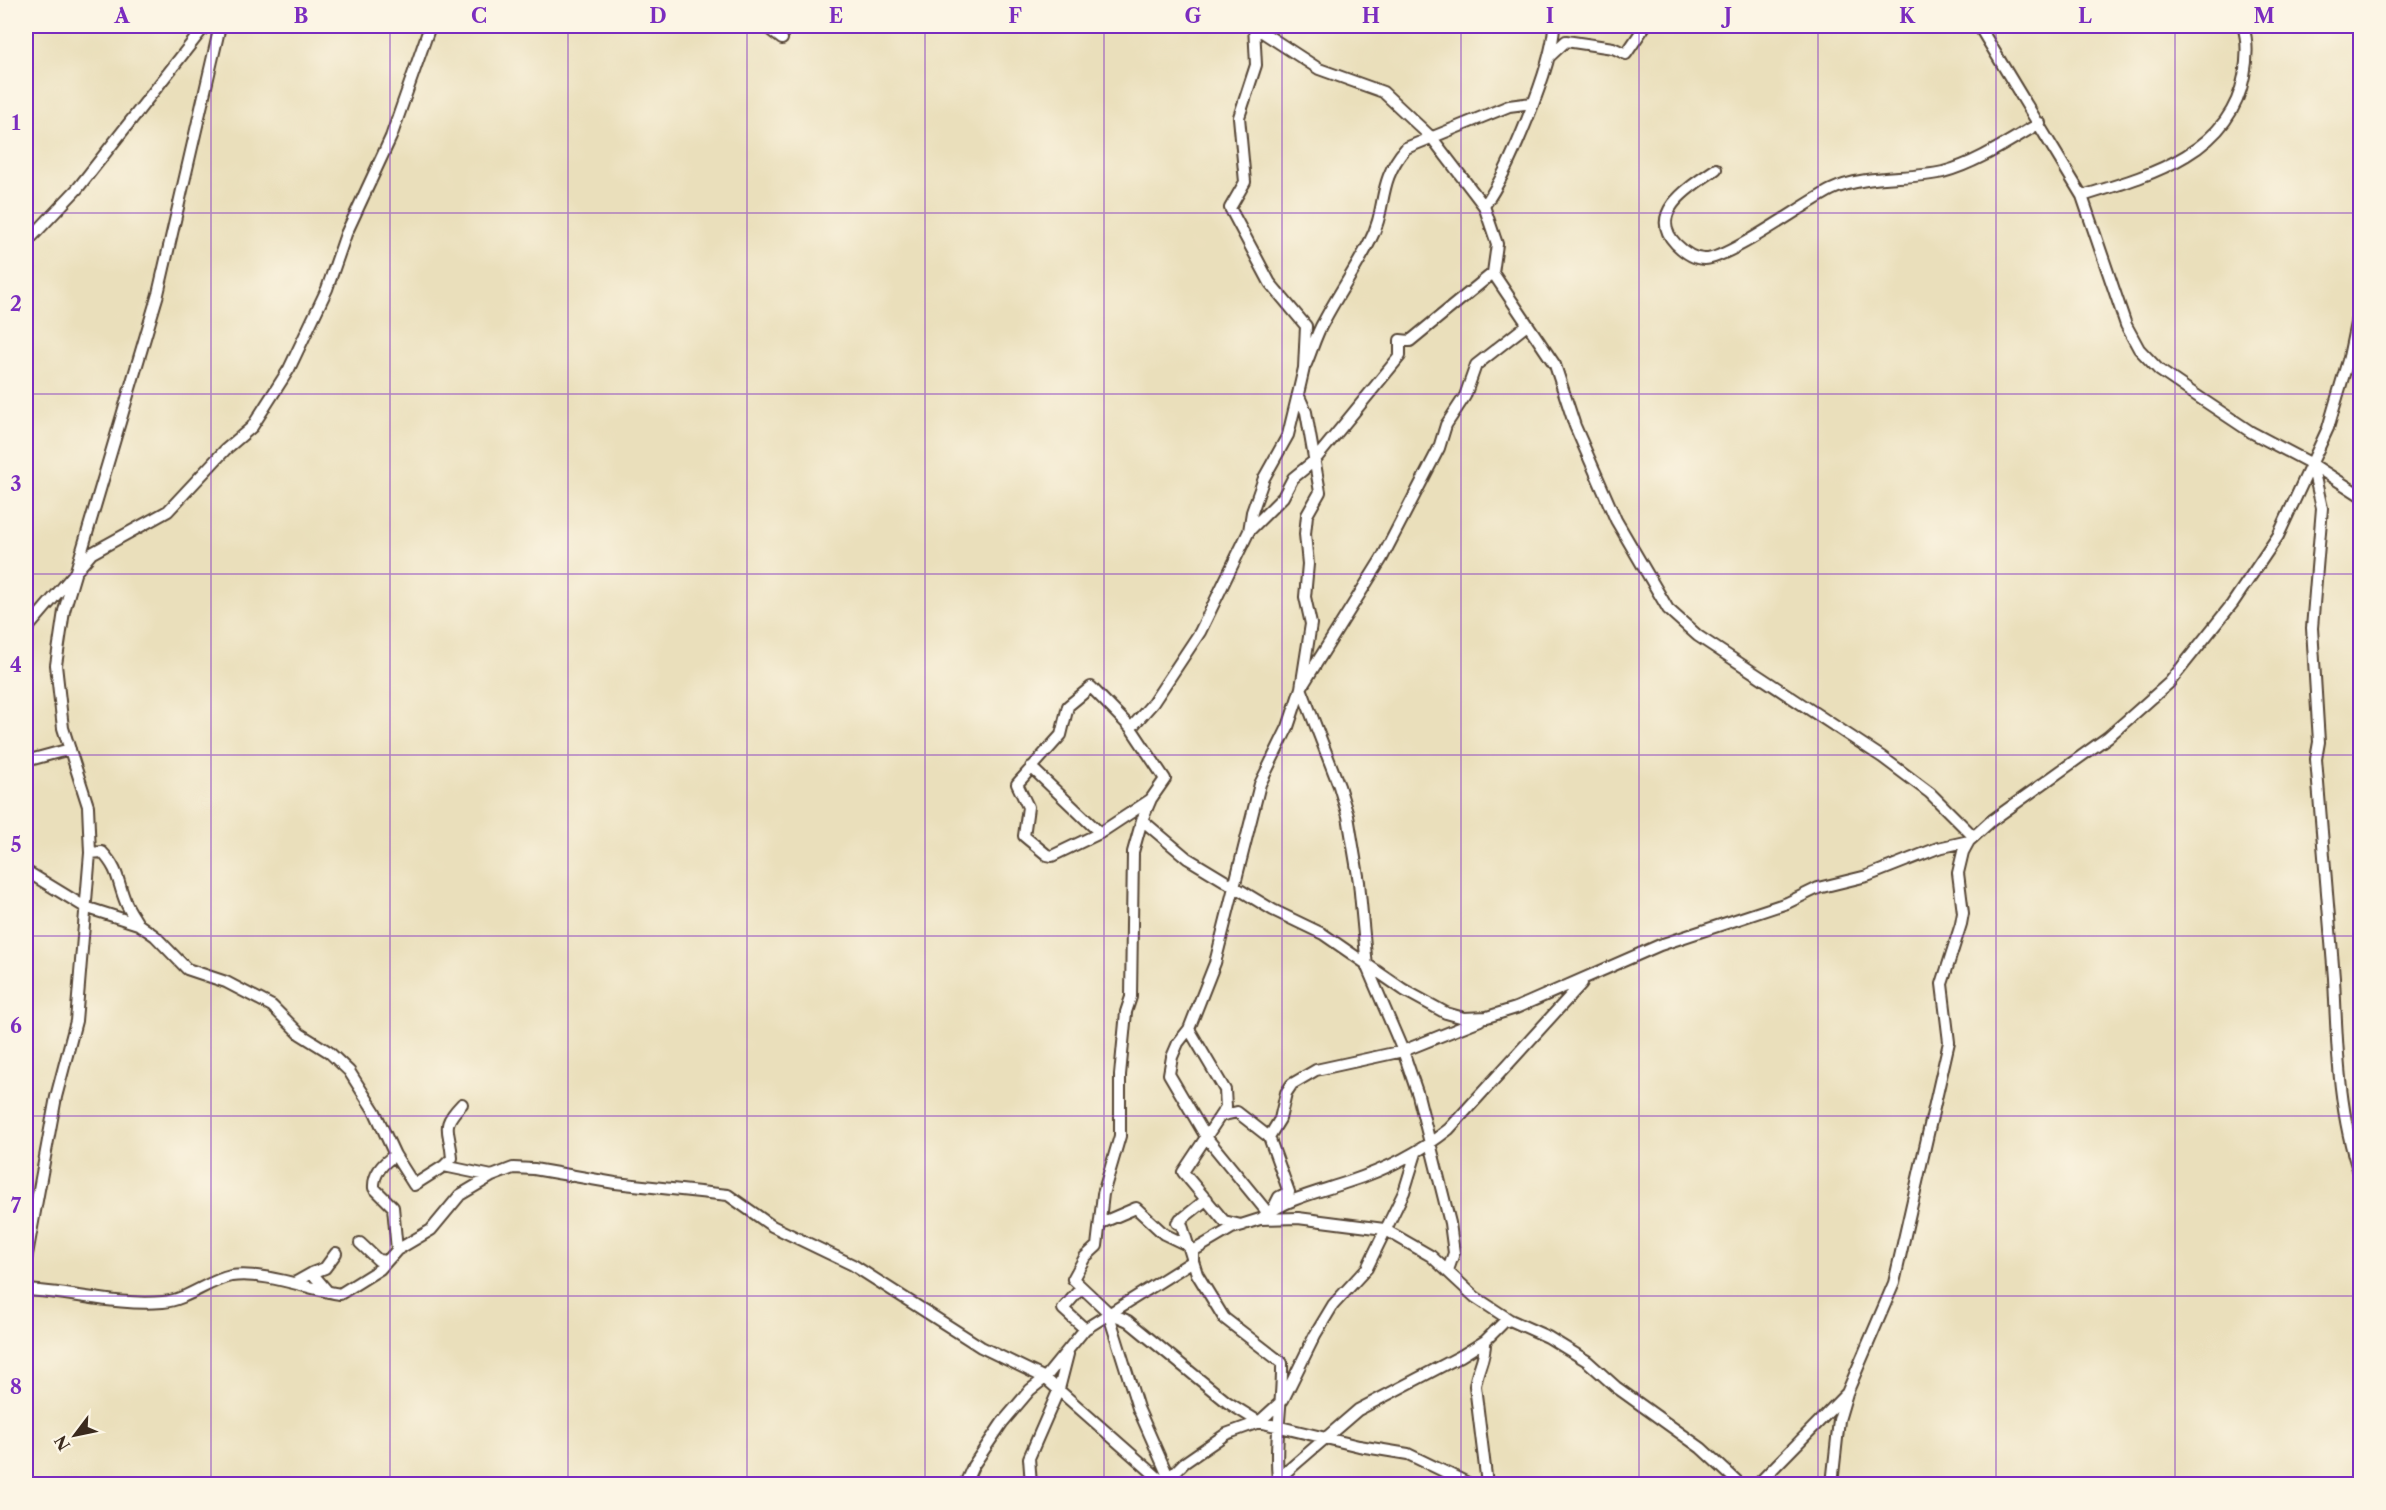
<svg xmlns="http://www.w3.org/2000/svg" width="2386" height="1510" font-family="'Libre Caslon Text',serif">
<rect width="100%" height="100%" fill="#fcf5e5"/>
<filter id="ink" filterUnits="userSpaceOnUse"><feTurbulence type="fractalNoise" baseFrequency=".0167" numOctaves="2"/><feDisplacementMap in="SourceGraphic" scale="12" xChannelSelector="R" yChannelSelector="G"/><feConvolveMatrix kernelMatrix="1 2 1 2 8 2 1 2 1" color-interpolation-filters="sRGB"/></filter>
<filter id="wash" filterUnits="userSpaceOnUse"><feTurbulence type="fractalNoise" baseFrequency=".008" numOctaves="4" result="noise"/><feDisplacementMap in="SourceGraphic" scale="24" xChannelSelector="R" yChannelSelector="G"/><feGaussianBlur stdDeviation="1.35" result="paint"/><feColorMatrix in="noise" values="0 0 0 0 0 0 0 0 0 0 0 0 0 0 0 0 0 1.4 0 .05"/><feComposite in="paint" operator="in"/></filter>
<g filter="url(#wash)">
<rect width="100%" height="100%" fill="#eadfbb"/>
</g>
<g filter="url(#ink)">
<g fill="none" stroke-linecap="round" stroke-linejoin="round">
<g stroke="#554536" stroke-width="14">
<path id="minor" d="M 765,26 L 782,39
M 1253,26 L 1319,69 L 1383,92 L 1432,138 L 1484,206
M 1254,26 L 1256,65 L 1239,117 L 1245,182 L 1230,208 L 1270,283 L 1306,326 L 1304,368 L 1298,394 L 1306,412 L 1320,492 L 1307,515 L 1305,534 L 1308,564 L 1305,597 L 1311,624 L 1301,688 L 1339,786 L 1348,816 L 1359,882 L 1367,967 L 1403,1051 L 1418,1095 L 1450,1223 L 1454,1253 L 1448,1270
M 1554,26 C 1553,65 1508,173 1484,206 L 1497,244 L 1493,273 L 1555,365 L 1575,426 L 1616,520 L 1668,609 L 1698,636 L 1882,757 L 1930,793 L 1973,836
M 1979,26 L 2082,196 L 2126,325 L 2139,349 L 2159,370 L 2203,400 L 2251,432 L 2312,464 L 2360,495
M 1550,56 L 1566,41 L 1613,48 L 1626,54 L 1645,26
M 1716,169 C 1693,185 1645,212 1676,244 C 1683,251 1693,259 1704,259 C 1727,260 1805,203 1831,190 C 1864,174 1907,180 1943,172 C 1977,163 2009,141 2040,123
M 2082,196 C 2148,176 2230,154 2244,76 C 2247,60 2248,41 2243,26
M 26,243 L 78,188 L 205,26
M 1306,364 C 1312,350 1316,334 1324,321 C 1338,294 1356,269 1370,241 C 1388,207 1376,183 1406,148 L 1509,106 L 1532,103
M 1298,394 L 1288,435 L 1264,478 L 1252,512 L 1249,531 L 1200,632 L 1153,703 L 1131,728 L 1165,779 L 1151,799 L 1142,820 L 1187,858 L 1273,910 L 1323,934 L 1404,990 L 1446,1013 L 1464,1018 L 1487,1017 L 1516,1008 L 1660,945 L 1787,903 L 1818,888 L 1867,876 L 1938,848 L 1969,841
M 2312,464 L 2322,508 L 2312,628 L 2319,742 L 2316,759 L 2334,978 C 2337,1043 2338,1113 2360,1175
M 1249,531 L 1283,497 L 1293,478 L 1314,461 L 1400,356 L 1400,340 L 1410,341 L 1493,273
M 26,630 L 92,553 L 168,511 L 225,450 L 252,427 L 289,369 L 327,289 L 346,234 L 391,137 L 430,26
M 1131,728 L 1091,687 L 1068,706 L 1061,735 L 1017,784 L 1028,807 L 1024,836 L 1047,855 L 1052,856 L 1100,833 L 1150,800
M 26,761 L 70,749
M 1031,767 L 1100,833
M 1142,820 L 1133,852 L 1131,997 L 1126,1012 L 1120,1075 L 1120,1136 L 1103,1194 L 1097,1246 L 1085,1257 L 1073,1279 L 1108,1312 L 1128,1321 L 1227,1402 L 1259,1422 L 1359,1446 L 1408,1454 L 1470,1484
M 90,853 L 102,852 C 120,871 117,882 126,903 C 129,910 134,917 138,924
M 26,871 L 85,907 L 138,924 L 155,936 L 187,969 L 226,982 L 272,1006 L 300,1034 L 329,1052 L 349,1071 L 375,1112 L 395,1155 L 414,1185 L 444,1166 L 492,1176 L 513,1168 L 534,1169 L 615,1183 L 728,1195 L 772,1226 L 853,1265 L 981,1347 L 1045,1378 L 1164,1483 L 1184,1463 L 1226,1434 L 1259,1422 L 1283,1400 L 1315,1335 L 1333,1305 L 1367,1268 L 1404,1192 L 1416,1153
M 1189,1029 L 1225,1090 L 1226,1107 L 1183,1172 L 1224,1221 L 1241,1225 L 1260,1219 L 1298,1218 L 1384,1229 L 1431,1256 L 1475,1297 L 1510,1320 L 1548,1337 L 1587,1361 L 1616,1387 L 1701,1448 L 1740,1484
M 1220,1116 L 1237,1112 L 1269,1137
M 444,1166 L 452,1158 C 450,1128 439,1128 462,1104
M 1273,1209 L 1279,1197 L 1289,1192 L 1269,1137 L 1280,1119 L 1286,1093 L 1292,1084 L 1316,1070 L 1403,1051 L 1480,1020
M 1268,1213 L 1206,1137 L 1169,1074 L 1172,1057 L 1178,1043 L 1189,1029 L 1215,963 L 1260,784 L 1288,727 L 1301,688 L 1382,558 L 1439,448 L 1446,425 L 1465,396 L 1476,365 L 1527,325
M 1263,1217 C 1288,1198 1319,1192 1348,1182 C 1385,1170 1419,1153 1449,1129 L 1582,983
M 1180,1219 L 1197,1274 L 1224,1318 L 1282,1363 C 1283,1403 1274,1439 1278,1479 L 1275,1484
M 1101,1223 L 1136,1208 L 1164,1234 L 1189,1246
M 1177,1223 L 1207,1199
M 360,1243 L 378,1260 L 387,1261
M 397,1250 L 431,1230 L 460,1195 L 492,1176
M 26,1260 L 56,1097 L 76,1021 L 90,853 L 88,806 L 63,728 L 56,665 L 64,611 L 158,294 L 220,26
M 1193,1261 L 1193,1251 L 1232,1228 L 1243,1225
M 312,1273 L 325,1268 L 336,1253
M 296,1282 L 312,1273 L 328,1292
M 1081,1288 L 1063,1309 L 1085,1329
M 26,1290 C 72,1292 116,1306 163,1302 C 187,1300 207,1281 231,1276 C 263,1271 309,1289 340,1294 L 380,1269 L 397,1250 L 393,1207 L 374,1188 C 373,1173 383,1163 395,1155
M 1108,1312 L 1138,1408 L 1171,1483
M 1485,1341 C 1486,1358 1477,1369 1475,1386 L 1487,1484
M 1278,1479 L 1358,1410 L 1461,1356 L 1485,1341 L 1504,1322 L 1510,1320
M 965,1484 L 973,1466 L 1002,1423 L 1030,1390 L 1045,1378 L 1085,1329 L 1193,1261
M 1031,1484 L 1029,1458 L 1059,1389 L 1068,1354
M 1758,1484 L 1846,1394
M 1832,1484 L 1839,1420 L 1847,1393 L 1894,1283 L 1949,1042 L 1942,984 L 1961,924 L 1963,913 L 1958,873 L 1963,852 L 1969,841 L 1991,821 L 2108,737 L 2169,683 L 2232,604 L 2278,536 L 2328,428 L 2349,357 L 2360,304"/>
</g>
<use href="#minor" stroke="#fff" stroke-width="10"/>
</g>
</g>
<path fill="none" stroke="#7b2cbf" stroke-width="1.5" stroke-opacity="0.55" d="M 211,26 L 211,1484M 390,26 L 390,1484M 568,26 L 568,1484M 747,26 L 747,1484M 925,26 L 925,1484M 1104,26 L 1104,1484M 1282,26 L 1282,1484M 1461,26 L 1461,1484M 1639,26 L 1639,1484M 1818,26 L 1818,1484M 1996,26 L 1996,1484M 2175,26 L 2175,1484M 26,213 L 2360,213M 26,394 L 2360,394M 26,574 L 2360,574M 26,755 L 2360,755M 26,936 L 2360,936M 26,1116 L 2360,1116M 26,1296 L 2360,1296"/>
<rect width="2386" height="1510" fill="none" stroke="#fcf5e5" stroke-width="66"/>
<g transform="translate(75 1435) rotate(238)" stroke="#fcf5e5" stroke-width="4.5" paint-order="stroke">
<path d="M0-4.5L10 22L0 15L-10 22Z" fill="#3b2a1e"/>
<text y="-9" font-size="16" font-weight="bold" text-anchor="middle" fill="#3b2a1e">N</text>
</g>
<rect x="33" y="33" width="2320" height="1444" fill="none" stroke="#7b2cbf" stroke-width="2"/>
<g font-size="20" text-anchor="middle" font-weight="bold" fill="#7b2cbf">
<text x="122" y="23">A</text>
<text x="301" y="23">B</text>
<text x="479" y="23">C</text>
<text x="658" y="23">D</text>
<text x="836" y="23">E</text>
<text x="1015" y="23">F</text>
<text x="1193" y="23">G</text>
<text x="1371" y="23">H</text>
<text x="1550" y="23">I</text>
<text x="1728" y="23">J</text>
<text x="1907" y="23">K</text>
<text x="2085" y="23">L</text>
<text x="2264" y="23">M</text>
<text x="16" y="130">1</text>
<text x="16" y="311">2</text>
<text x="16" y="491">3</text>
<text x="16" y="672">4</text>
<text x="16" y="852">5</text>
<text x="16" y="1033">6</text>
<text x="16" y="1213">7</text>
<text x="16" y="1394">8</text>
</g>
</svg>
